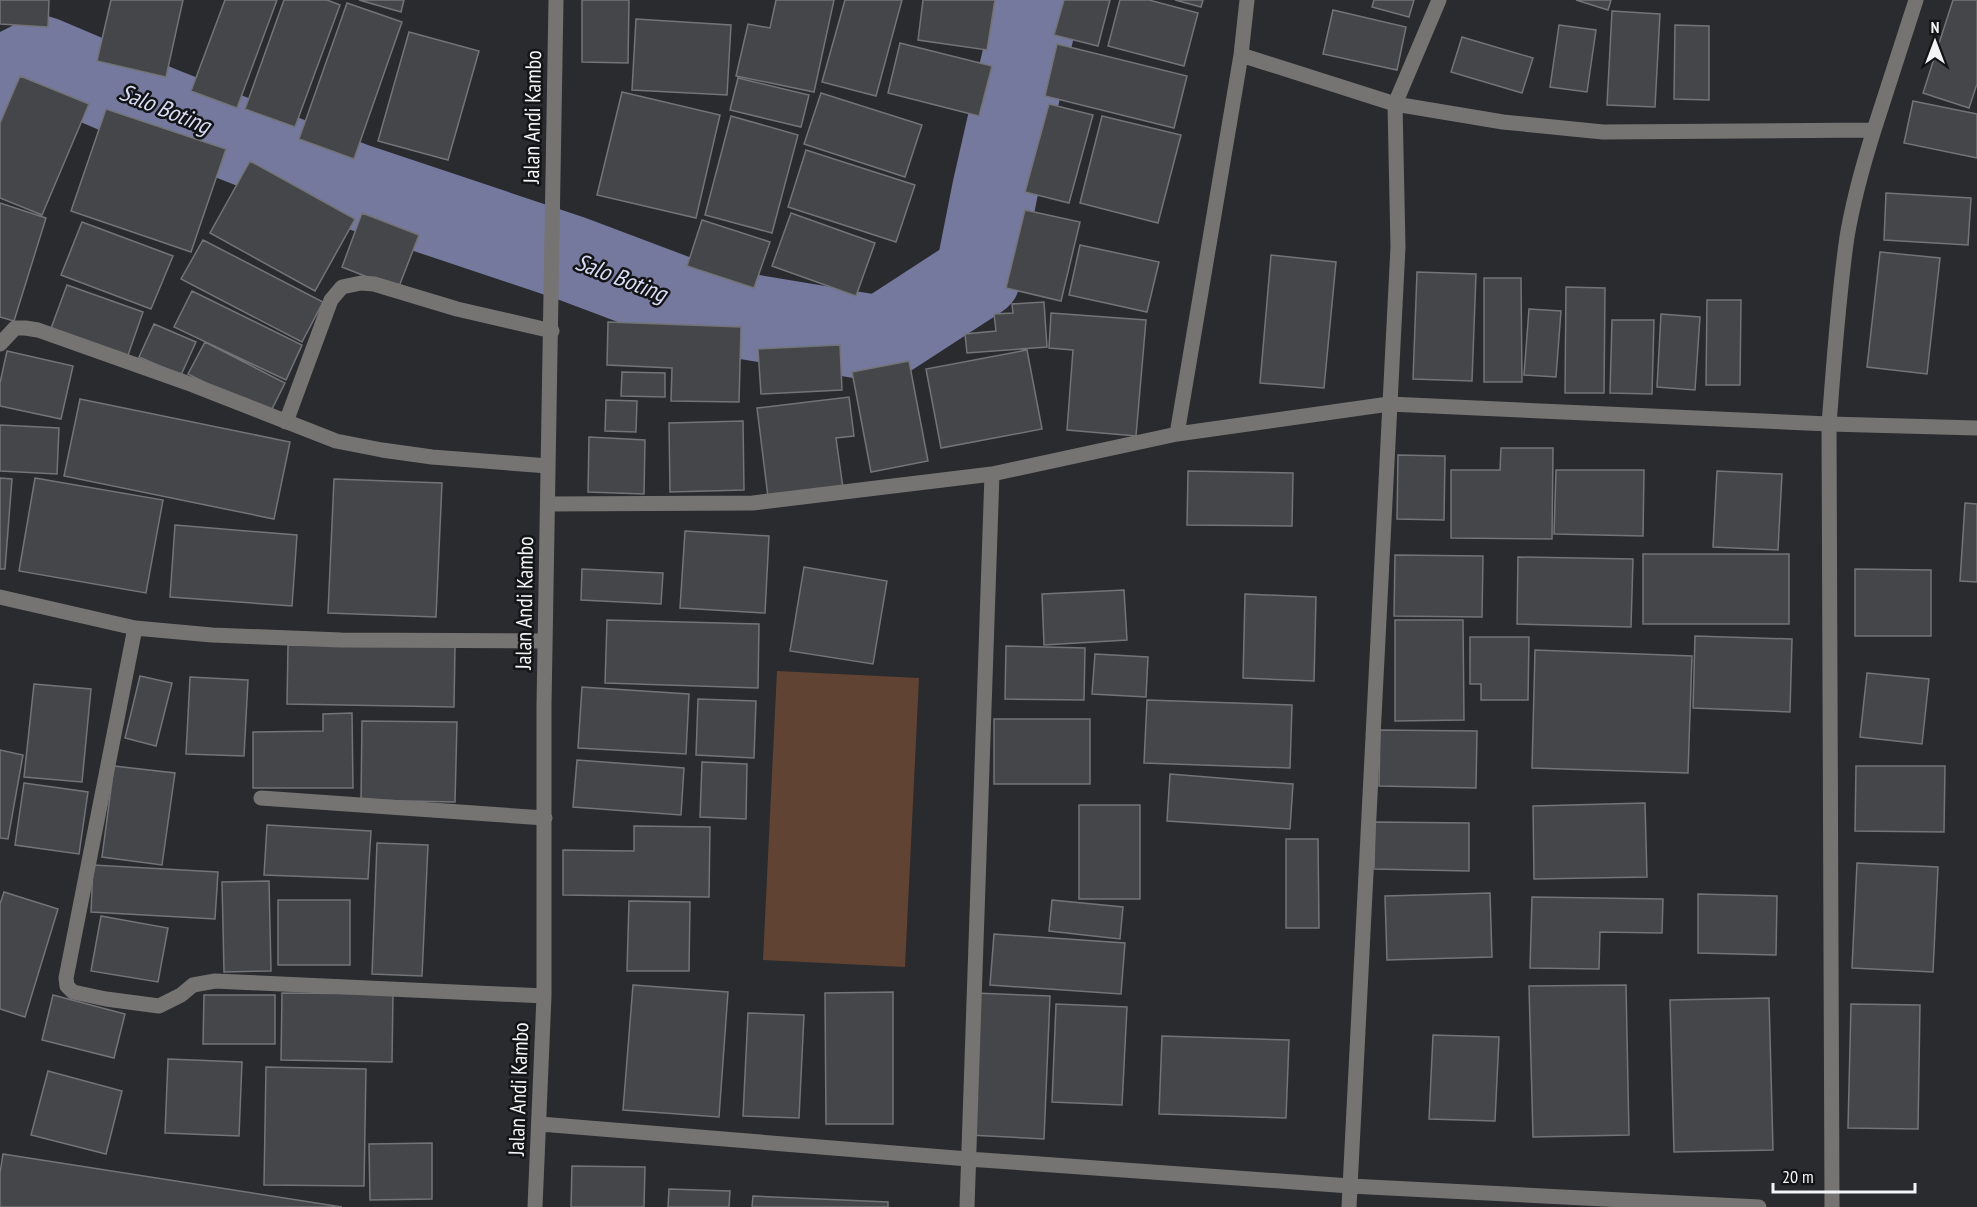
<svg xmlns="http://www.w3.org/2000/svg" width="1977" height="1207" font-family="'PT Sans Narrow',sans-serif">
<rect width="100%" height="100%" fill="#2a2b2e"/>
<path fill="#614333" d="M 777,671 L 919,678 L 905,967 L 763,960 Z"/>
<g fill="none" stroke-linecap="round" stroke-linejoin="round">
<path stroke="#75799e" stroke-width="86" d="M 0,80 L 42,59 L 162,110 L 352,185 L 570,258 L 708,310 L 881,339 L 978,276 L 995,190 L 1035,14 L 1040,0"/>
</g>
<path fill="#45464a" stroke="#737478" stroke-width="1.5" d="M 0,0 L 49,0 L 48,27 L 0,24 Z
M 111,0 L 183,0 L 166,77 L 97,61 Z
M 225,0 L 277,0 L 237,108 L 191,91 Z
M 284,0 L 327,0 L 340,5 L 295,127 L 245,109 Z
M 359,0 L 404,0 L 401,12 Z
M 582,0 L 629,0 L 628,63 L 582,62 Z
M 776,0 L 834,0 L 814,92 L 736,76 L 748,24 L 770,28 Z
M 845,0 L 902,0 L 876,96 L 822,82 Z
M 923,0 L 995,0 L 987,50 L 918,40 Z
M 1064,0 L 1110,0 L 1098,46 L 1054,35 Z
M 1120,0 L 1149,0 L 1198,13 L 1184,66 L 1108,46 Z
M 1175,0 L 1203,0 L 1201,7 Z
M 1374,0 L 1414,0 L 1409,17 L 1372,7 Z
M 1576,0 L 1611,0 L 1608,10 Z
M 1953,0 L 1977,0 L 1977,84 L 1969,108 L 1923,93 Z
M 347,3 L 402,22 L 354,159 L 299,139 Z
M 1333,10 L 1406,27 L 1397,70 L 1323,54 Z
M 1612,11 L 1660,14 L 1655,107 L 1607,105 Z
M 636,19 L 731,25 L 727,95 L 632,90 Z
M 1559,25 L 1596,30 L 1587,92 L 1550,87 Z
M 1675,25 L 1709,26 L 1709,100 L 1674,99 Z
M 409,32 L 479,51 L 448,160 L 378,141 Z
M 1462,37 L 1533,58 L 1522,93 L 1451,72 Z
M 900,43 L 992,66 L 979,116 L 888,93 Z
M 1057,44 L 1187,76 L 1174,128 L 1045,96 Z
M 20,76 L 89,104 L 42,215 L 0,198 L 0,123 Z
M 738,78 L 809,95 L 801,127 L 730,110 Z
M 622,92 L 720,115 L 696,218 L 597,195 Z
M 821,93 L 922,125 L 905,177 L 804,144 Z
M 1913,101 L 1977,114 L 1977,158 L 1904,143 Z
M 1049,104 L 1093,115 L 1069,203 L 1025,192 Z
M 106,109 L 226,149 L 191,252 L 71,211 Z
M 731,116 L 798,135 L 772,233 L 705,215 Z
M 1102,116 L 1181,135 L 1158,223 L 1080,203 Z
M 806,150 L 915,185 L 896,242 L 788,207 Z
M 250,161 L 355,219 L 315,291 L 210,233 Z
M 1886,193 L 1971,198 L 1968,245 L 1884,240 Z
M 0,203 L 46,218 L 14,321 L 0,317 Z
M 1025,210 L 1080,222 L 1061,301 L 1006,288 Z
M 362,213 L 419,235 L 398,289 L 342,267 Z
M 791,213 L 875,243 L 856,296 L 772,266 Z
M 702,220 L 770,242 L 754,288 L 687,266 Z
M 82,222 L 173,256 L 151,309 L 61,275 Z
M 203,240 L 323,302 L 302,342 L 181,279 Z
M 1080,245 L 1159,262 L 1147,312 L 1069,295 Z
M 1880,252 L 1940,258 L 1927,374 L 1867,367 Z
M 1271,255 L 1336,262 L 1324,388 L 1260,383 Z
M 1417,272 L 1476,274 L 1472,381 L 1413,379 Z
M 1484,278 L 1521,278 L 1522,382 L 1484,382 Z
M 67,285 L 143,312 L 127,358 L 50,331 Z
M 1566,287 L 1605,288 L 1604,393 L 1565,393 Z
M 192,291 L 302,345 L 286,380 L 174,327 Z
M 1707,300 L 1741,300 L 1740,385 L 1706,385 Z
M 1044,302 L 1047,347 L 967,353 L 965,334 L 996,331 L 994,314 L 1013,313 L 1012,304 Z
M 1529,309 L 1561,311 L 1556,377 L 1524,375 Z
M 1051,313 L 1146,320 L 1136,436 L 1067,430 L 1073,350 L 1049,348 Z
M 1661,314 L 1700,317 L 1695,390 L 1657,387 Z
M 1612,320 L 1654,320 L 1652,394 L 1610,393 Z
M 608,322 L 741,327 L 739,402 L 671,401 L 672,368 L 607,365 Z
M 154,324 L 196,342 L 181,375 L 139,357 Z
M 205,342 L 285,383 L 269,415 L 188,374 Z
M 840,345 L 842,390 L 761,394 L 758,349 Z
M 1027,350 L 1042,429 L 941,448 L 926,369 Z
M 7,351 L 73,366 L 61,419 L 0,406 L 0,383 Z
M 909,361 L 928,461 L 871,472 L 852,372 Z
M 622,372 L 665,373 L 665,397 L 621,396 Z
M 849,397 L 854,436 L 836,438 L 843,488 L 768,497 L 757,408 Z
M 80,399 L 290,442 L 274,519 L 64,476 Z
M 606,400 L 637,401 L 636,432 L 605,431 Z
M 743,421 L 744,490 L 670,492 L 669,423 Z
M 0,425 L 59,428 L 57,474 L 0,471 Z
M 589,437 L 645,440 L 644,494 L 588,492 Z
M 1501,448 L 1553,448 L 1552,539 L 1451,538 L 1451,470 L 1500,470 Z
M 1398,455 L 1445,456 L 1444,520 L 1397,519 Z
M 1556,470 L 1644,470 L 1643,536 L 1554,534 Z
M 1188,471 L 1293,473 L 1292,526 L 1187,525 Z
M 1717,471 L 1782,474 L 1778,550 L 1713,547 Z
M 0,478 L 12,479 L 5,569 L 0,569 Z
M 35,478 L 163,500 L 146,593 L 19,571 Z
M 334,479 L 442,483 L 436,617 L 328,613 Z
M 1965,503 L 1977,504 L 1977,582 L 1960,581 Z
M 175,525 L 297,535 L 292,606 L 170,597 Z
M 685,531 L 769,536 L 765,613 L 680,608 Z
M 1643,554 L 1789,554 L 1789,624 L 1643,624 Z
M 1395,555 L 1483,556 L 1482,617 L 1394,616 Z
M 1518,557 L 1633,559 L 1631,627 L 1517,624 Z
M 804,567 L 887,581 L 873,664 L 790,651 Z
M 582,569 L 663,573 L 661,604 L 581,600 Z
M 1855,569 L 1931,570 L 1931,636 L 1855,636 Z
M 1124,590 L 1127,640 L 1044,645 L 1042,594 Z
M 1245,594 L 1316,597 L 1314,681 L 1243,678 Z
M 607,620 L 759,624 L 758,688 L 605,683 Z
M 1395,620 L 1463,620 L 1464,720 L 1395,721 Z
M 1695,636 L 1792,639 L 1790,712 L 1693,708 Z
M 1470,637 L 1529,637 L 1528,700 L 1481,700 L 1481,684 L 1470,684 Z
M 288,645 L 455,646 L 454,707 L 287,704 Z
M 1006,646 L 1085,648 L 1084,700 L 1005,699 Z
M 1535,650 L 1692,656 L 1688,773 L 1532,768 Z
M 1095,654 L 1148,657 L 1146,697 L 1092,694 Z
M 1867,673 L 1929,679 L 1922,744 L 1860,737 Z
M 140,676 L 172,683 L 156,746 L 125,738 Z
M 190,677 L 248,680 L 244,756 L 186,754 Z
M 34,684 L 91,689 L 82,782 L 24,777 Z
M 582,687 L 689,694 L 686,754 L 578,748 Z
M 698,699 L 756,701 L 754,758 L 696,755 Z
M 1147,700 L 1292,705 L 1290,768 L 1144,763 Z
M 352,713 L 353,788 L 253,788 L 253,732 L 323,731 L 323,714 Z
M 994,719 L 1090,719 L 1090,784 L 994,784 Z
M 362,721 L 457,722 L 455,802 L 361,800 Z
M 1380,730 L 1477,731 L 1476,788 L 1379,786 Z
M 0,750 L 23,755 L 8,839 L 0,838 Z
M 577,760 L 684,768 L 681,815 L 573,807 Z
M 702,762 L 747,764 L 746,819 L 700,817 Z
M 114,766 L 175,773 L 162,865 L 102,857 Z
M 1856,766 L 1945,766 L 1944,832 L 1855,831 Z
M 1170,774 L 1293,784 L 1290,829 L 1167,821 Z
M 24,783 L 88,792 L 79,854 L 15,845 Z
M 1645,803 L 1647,877 L 1534,879 L 1533,806 Z
M 1079,805 L 1140,805 L 1140,899 L 1079,899 Z
M 1375,822 L 1469,823 L 1469,871 L 1374,869 Z
M 267,825 L 371,831 L 368,879 L 264,875 Z
M 634,826 L 710,827 L 709,897 L 563,895 L 563,850 L 634,851 Z
M 1286,839 L 1318,839 L 1319,928 L 1286,928 Z
M 377,843 L 428,845 L 422,976 L 372,974 Z
M 1857,863 L 1938,867 L 1933,972 L 1852,968 Z
M 93,865 L 218,872 L 215,919 L 91,912 Z
M 269,881 L 271,971 L 224,972 L 222,882 Z
M 4,892 L 58,909 L 25,1017 L 0,1009 L 0,904 Z
M 1490,893 L 1492,957 L 1387,960 L 1385,896 Z
M 1698,894 L 1777,896 L 1776,955 L 1698,953 Z
M 1532,897 L 1663,899 L 1662,933 L 1600,932 L 1599,969 L 1530,968 Z
M 278,900 L 350,900 L 350,965 L 278,965 Z
M 1052,900 L 1123,907 L 1120,939 L 1049,931 Z
M 629,901 L 690,902 L 689,971 L 627,971 Z
M 101,916 L 168,928 L 158,982 L 91,971 Z
M 994,934 L 1125,943 L 1121,994 L 990,985 Z
M 633,985 L 728,992 L 719,1117 L 623,1110 Z
M 1626,985 L 1629,1135 L 1533,1137 L 1529,986 Z
M 893,992 L 893,1124 L 826,1124 L 825,993 Z
M 282,993 L 393,994 L 392,1062 L 281,1060 Z
M 975,993 L 1050,996 L 1044,1139 L 969,1135 Z
M 53,995 L 125,1014 L 114,1058 L 42,1040 Z
M 204,995 L 275,995 L 275,1044 L 203,1044 Z
M 1769,998 L 1773,1150 L 1674,1152 L 1670,1000 Z
M 1056,1004 L 1127,1007 L 1122,1105 L 1052,1102 Z
M 1851,1004 L 1920,1005 L 1918,1129 L 1848,1128 Z
M 748,1013 L 804,1015 L 799,1118 L 743,1116 Z
M 1433,1035 L 1499,1037 L 1495,1121 L 1429,1119 Z
M 1162,1036 L 1289,1040 L 1286,1118 L 1159,1114 Z
M 168,1059 L 242,1062 L 239,1136 L 165,1133 Z
M 266,1067 L 366,1069 L 364,1186 L 264,1185 Z
M 48,1071 L 122,1091 L 106,1154 L 31,1135 Z
M 432,1143 L 432,1199 L 370,1200 L 369,1144 Z
M 3,1154 L 342,1207 L 0,1207 L 0,1173 Z
M 572,1166 L 645,1167 L 644,1207 L 571,1207 Z
M 669,1189 L 730,1191 L 729,1207 L 668,1207 Z
M 753,1196 L 888,1202 L 888,1207 L 752,1207 Z"/>
<g fill="none" stroke-linecap="round" stroke-linejoin="round">
<path stroke="#767473" stroke-width="15" d="M 1241,55 L 1395,104 L 1503,122 L 1603,132 L 1874,130 C 1863,165 1853,201 1847,237 C 1838,299 1834,362 1829,424 L 1832,1207
M 1874,130 L 1916,0
M 0,344 L 15,328 L 25,328 L 38,330 L 193,385 L 336,441 L 382,450 L 432,457 L 548,466
M 286,422 L 331,300 L 342,287 L 361,283 L 374,284 L 457,309 L 552,331
M 1177,434 L 1241,55 L 1247,0
M 548,504 L 753,503 L 992,474 L 1177,434 L 1389,404 L 1829,424 L 1977,428
M 0,597 L 135,628 L 212,635 L 341,640 L 545,641
M 135,628 L 66,978 L 67,986 L 73,992 L 106,999 L 159,1006 L 181,995 L 193,985 L 215,981 L 544,996
M 261,798 L 545,818
M 540,1124 L 968,1159 L 1350,1186 L 1759,1207
M 535,1207 L 544,996 L 544,706 L 556,0
M 967,1207 L 992,474
M 1349,1207 L 1398,247 L 1395,104 L 1439,0"/>
</g>
<g text-anchor="middle" stroke-width="5" stroke-linejoin="round" paint-order="stroke">
<g font-size="22" fill="#f3f4f6" stroke="#131415">
<text transform="translate(532 117) rotate(-89)" y="8">Jalan Andi Kambo</text>
<text transform="translate(524 603) rotate(-89)" y="8">Jalan Andi Kambo</text>
<text transform="translate(518 1089) rotate(-88)" y="8">Jalan Andi Kambo</text>
</g>
<g font-size="24" font-style="italic" fill="#d9dcf5" stroke="#131415">
<text transform="translate(165 109) rotate(22)" y="8">Salo Boting</text>
<text transform="translate(621 278) rotate(21)" y="8">Salo Boting</text>
</g>
</g>
<g transform="translate(1935 42)" stroke="#131415" stroke-width="4.5" paint-order="stroke">
<path d="M0-4.5L10 22L0 15L-10 22Z" fill="#f3f4f6"/>
<text y="-9" font-size="16" font-weight="bold" text-anchor="middle" fill="#f3f4f6">N</text>
</g>
<path d="M1773 1183v9h142v-9" fill="none" stroke="#f3f4f6" stroke-width="3"/>
<text x="1782" y="1183" font-size="18" fill="#f3f4f6" stroke="#131415" stroke-width="4.5" paint-order="stroke">20 m</text>
</svg>
